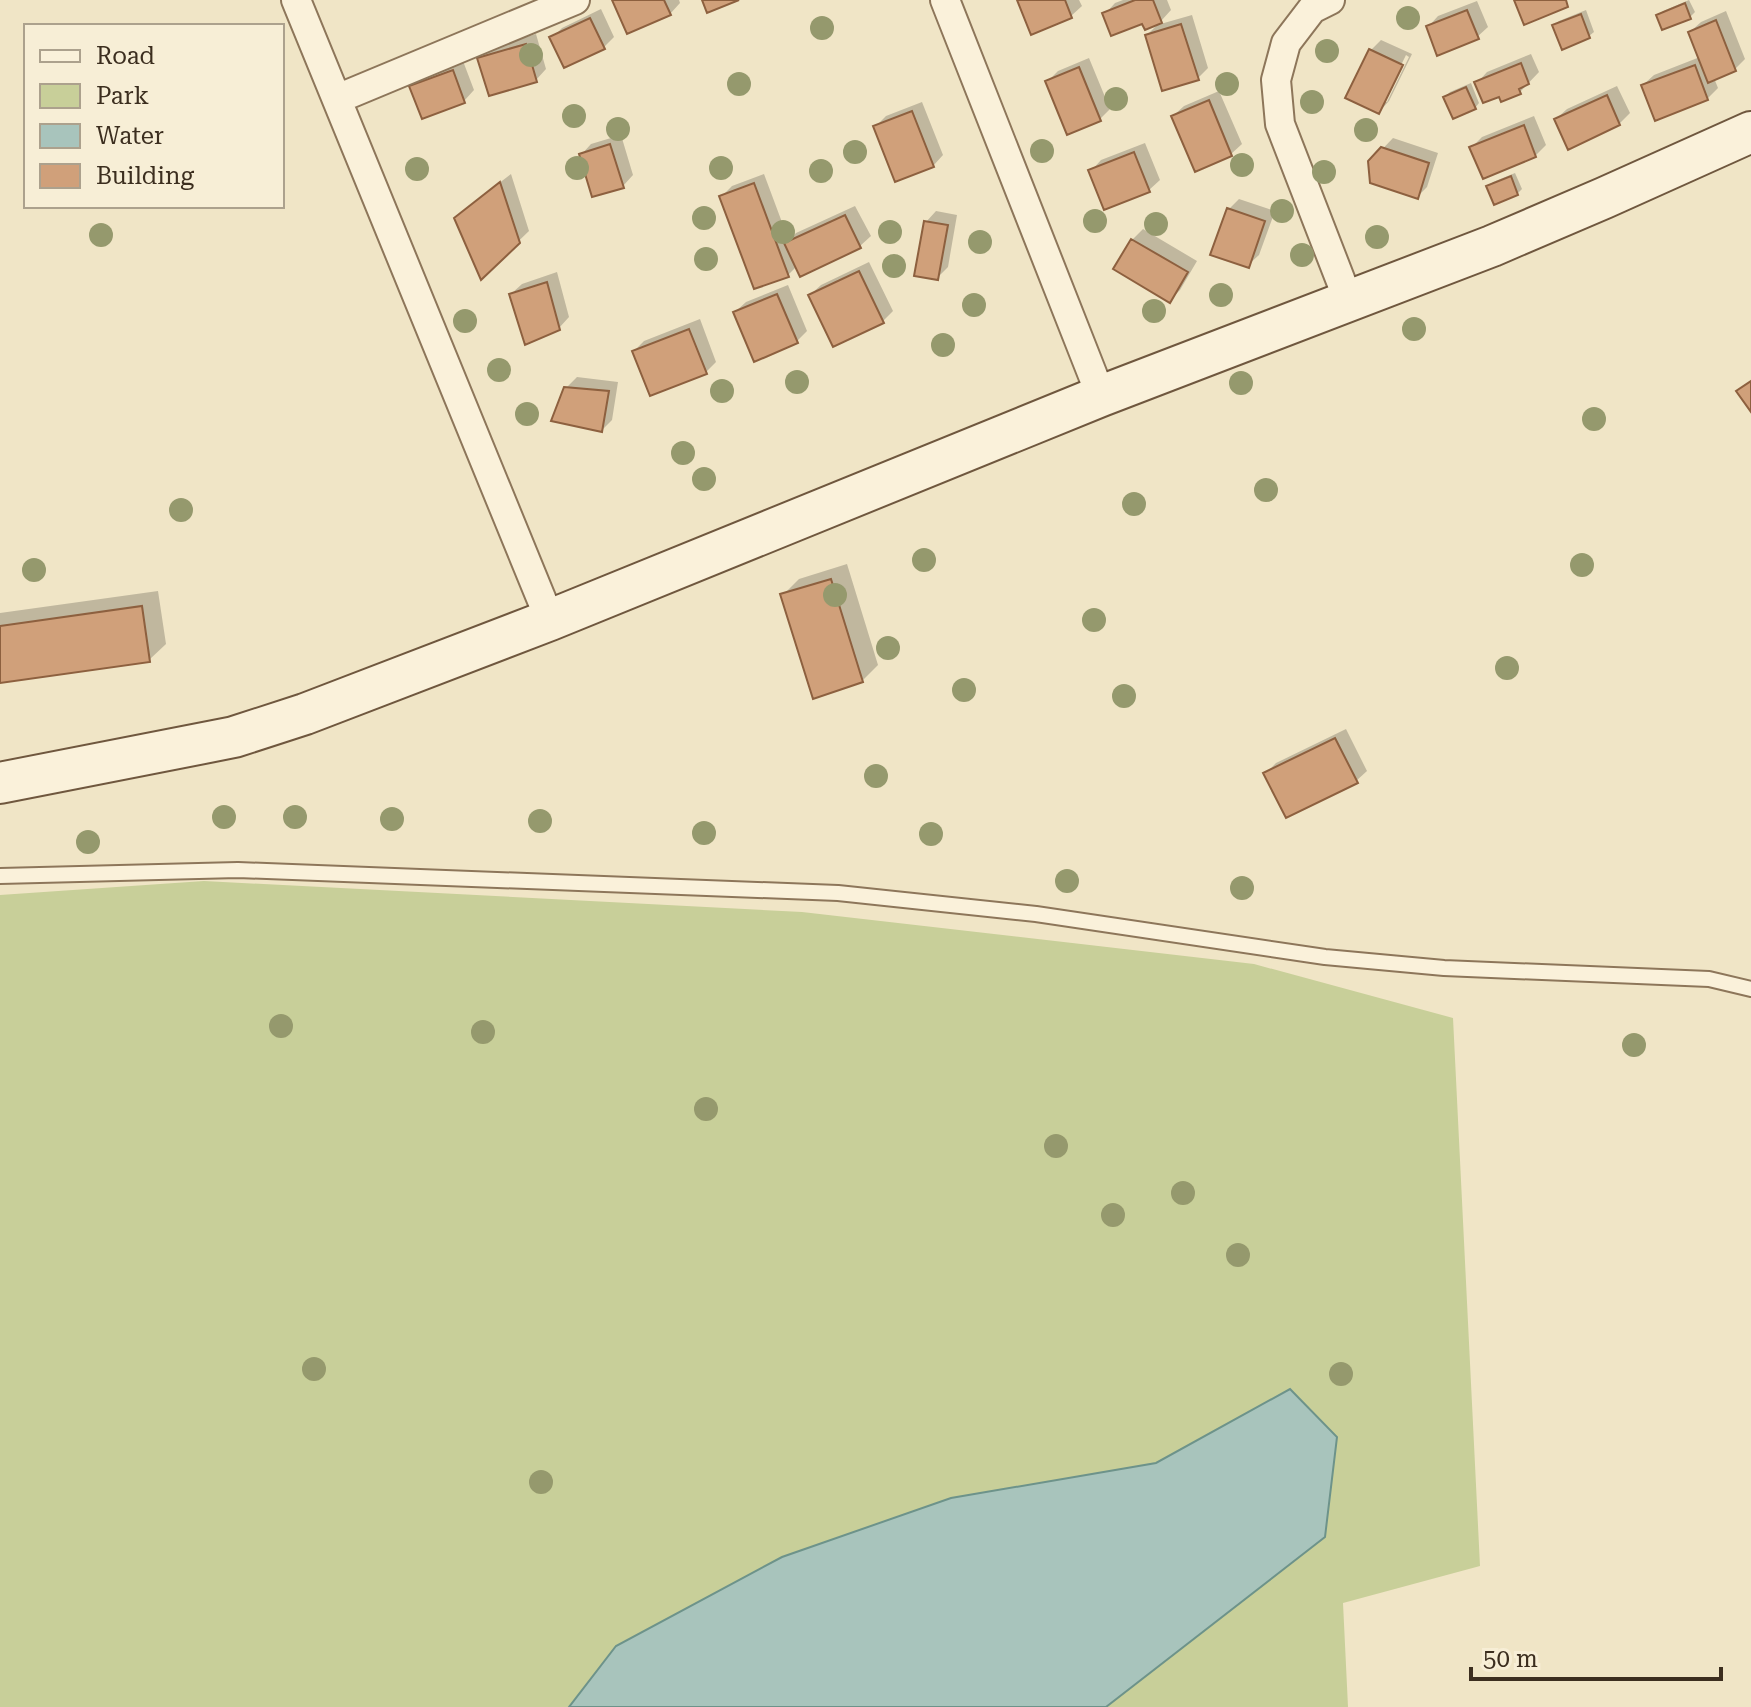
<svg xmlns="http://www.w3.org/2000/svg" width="1751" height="1707" font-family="'Roboto Serif',serif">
<rect width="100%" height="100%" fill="#f0e5c6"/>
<path fill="#c8cf99" d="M 204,881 L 802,912 L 1254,964 L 1453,1018 L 1480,1566 L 1343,1603 L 1348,1707 L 0,1707 L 0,895 Z"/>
<path fill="#a8c4bc" stroke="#6d938a" stroke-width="2" d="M 1290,1389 L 1337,1437 L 1325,1537 L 1106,1707 L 569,1707 L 616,1646 L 782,1557 L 951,1498 L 1156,1463 Z"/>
<path fill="#0003" fill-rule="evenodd" d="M 616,0 L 679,0 L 680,3 L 670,14 Z
M 1019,0 L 1079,0 L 1082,6 L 1071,16 Z
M 1123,0 L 1167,0 L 1171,10 L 1161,21 L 1144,21 L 1105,14 L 1115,3 Z
M 1689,0 L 1695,12 L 1690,17 L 1658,15 L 1663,11 Z
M 1477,1 L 1488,27 L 1477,37 L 1428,27 L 1438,16 Z
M 601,9 L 614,37 L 604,47 L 552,38 L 562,28 Z
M 1586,10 L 1594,32 L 1589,36 L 1554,26 L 1559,21 Z
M 1726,11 L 1745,59 L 1735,69 L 1714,78 L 1718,88 L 1707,99 L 1643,85 L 1654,75 L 1700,57 L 1690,32 L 1701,22 Z
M 1192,15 L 1208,68 L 1198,78 L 1147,35 L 1157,25 Z
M 536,34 L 546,69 L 536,80 L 480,59 L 490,48 Z
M 1381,40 L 1412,54 L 1389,101 L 1379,112 L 1371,50 ZM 1406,55 L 1409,57 L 1387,102 L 1383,102 Z
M 1531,54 L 1539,72 L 1520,92 L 1500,94 L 1477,83 L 1487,72 Z
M 1089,58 L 1110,109 L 1100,119 L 1048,81 L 1058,71 Z
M 463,61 L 474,90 L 464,101 L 412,87 L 422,76 Z
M 1471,83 L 1479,103 L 1475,108 L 1445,97 L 1450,92 Z
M 1617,86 L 1630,113 L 1619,124 L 1556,119 L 1567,109 Z
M 1219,91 L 1242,144 L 1231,154 L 1173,116 L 1184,106 Z
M 922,102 L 943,155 L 933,166 L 875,127 L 886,116 Z
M 1534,116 L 1546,145 L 1535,156 L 1472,147 L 1482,137 Z
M 621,135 L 633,175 L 623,186 L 581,155 L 591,144 Z
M 1393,138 L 1438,153 L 1427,187 L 1417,197 L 1370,162 Z
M 1145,143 L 1160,180 L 1149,190 L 1091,171 L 1101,160 Z
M 1515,173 L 1522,189 L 1517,194 L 1488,186 L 1493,182 Z
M 511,174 L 529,231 L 481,277 L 456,219 L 467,208 Z
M 764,174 L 789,241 L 796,233 L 855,206 L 871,236 L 860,246 L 797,266 L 788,275 L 722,196 L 732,186 Z
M 1239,199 L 1275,211 L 1259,255 L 1248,265 L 1229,209 Z
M 936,211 L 957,215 L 948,267 L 937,278 L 926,222 Z
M 1143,229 L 1197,261 L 1180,290 L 1170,300 L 1132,240 Z
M 869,262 L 893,311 L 883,321 L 810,295 L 821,285 Z
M 557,272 L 569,317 L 559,328 L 511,294 L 522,284 Z
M 788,285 L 807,331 L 797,341 L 735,312 L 746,302 Z
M 700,319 L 716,362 L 706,372 L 634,351 L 644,341 Z
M 577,377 L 618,382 L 612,420 L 602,430 L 566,388 Z
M 847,564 L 878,665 L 862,681 L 783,595 L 799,579 Z
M 158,591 L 166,644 L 149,660 L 0,681 L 0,613 Z
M 1346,729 L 1367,771 L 1356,781 L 1266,773 L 1276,763 Z"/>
<path fill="#d0a07a" stroke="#8d603f" stroke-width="2" d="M 612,0 L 664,0 L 671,15 L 627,34 Z
M 702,0 L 739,0 L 707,13 Z
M 1017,0 L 1065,0 L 1072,18 L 1031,35 Z
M 1135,0 L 1153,0 L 1162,23 L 1145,30 L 1142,24 L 1111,36 L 1102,13 Z
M 1514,0 L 1566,0 L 1568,7 L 1524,25 Z
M 1685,3 L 1691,19 L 1662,30 L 1656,15 Z
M 1467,10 L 1479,39 L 1437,56 L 1426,26 Z
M 1581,14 L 1590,38 L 1562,50 L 1552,25 Z
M 590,18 L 605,49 L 564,68 L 549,37 Z
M 1716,20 L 1736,71 L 1708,83 L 1688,32 Z
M 1181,24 L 1199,80 L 1162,91 L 1145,35 Z
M 526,44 L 537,82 L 489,96 L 477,58 Z
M 1369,49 L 1403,65 L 1379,114 L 1345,98 Z
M 1521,63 L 1529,84 L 1519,89 L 1521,94 L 1501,102 L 1499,97 L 1483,103 L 1474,82 Z
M 1695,65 L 1708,100 L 1655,121 L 1641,85 Z
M 1079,67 L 1101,121 L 1067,135 L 1045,81 Z
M 453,70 L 465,103 L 422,119 L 409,86 Z
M 1466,87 L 1476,109 L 1453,119 L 1443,97 Z
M 1607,95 L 1620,125 L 1568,150 L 1554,119 Z
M 1209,100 L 1232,156 L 1195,172 L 1171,116 Z
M 912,111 L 934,167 L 895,182 L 873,126 Z
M 1524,125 L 1536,157 L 1483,179 L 1469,147 Z
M 610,144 L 624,188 L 592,197 L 579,154 Z
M 1381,147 L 1429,163 L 1418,199 L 1370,183 L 1368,161 Z
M 1134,152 L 1150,192 L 1104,210 L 1088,170 Z
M 1511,176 L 1518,195 L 1494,205 L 1486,186 Z
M 500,182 L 520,243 L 481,280 L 454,218 Z
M 754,183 L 789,277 L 754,289 L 719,196 Z
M 1227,208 L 1265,221 L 1249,268 L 1210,255 Z
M 845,215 L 861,248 L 800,277 L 784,243 Z
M 924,221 L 948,225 L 938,280 L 914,276 Z
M 1131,239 L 1188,272 L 1170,303 L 1113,269 Z
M 859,271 L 884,323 L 833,347 L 808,295 Z
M 547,282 L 560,330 L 525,345 L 509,294 Z
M 777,294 L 798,343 L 754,362 L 733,312 Z
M 689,329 L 707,374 L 650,396 L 632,351 Z
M 1751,381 L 1751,412 L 1736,391 Z
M 564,387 L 609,391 L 602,432 L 551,421 Z
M 831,579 L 863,682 L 813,699 L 780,594 Z
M 142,606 L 150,662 L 0,683 L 0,626 Z
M 1335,738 L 1358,783 L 1286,818 L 1263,773 Z"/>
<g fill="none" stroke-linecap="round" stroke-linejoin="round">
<g stroke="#8d765a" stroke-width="18">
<path id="lane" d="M 0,876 L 238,870 L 838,893 L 1036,914 L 1325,957 L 1444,968 L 1709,979 L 1751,989"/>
</g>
<g stroke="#8d765a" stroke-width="32">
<path id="street" d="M 296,0 L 550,620
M 945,0 L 1101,396
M 1330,0 L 1312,9 L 1286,43 L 1276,80 L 1280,124 L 1349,302
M 337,99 L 575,0"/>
</g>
<g stroke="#6f573e" stroke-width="44">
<path id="secondary" d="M 0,783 L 234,737 L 305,714 L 550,620 L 1101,396 L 1492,246 L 1604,198 L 1751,132"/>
</g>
<use href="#lane" stroke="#faf1da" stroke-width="14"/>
<use href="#street" stroke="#faf1da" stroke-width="28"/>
<use href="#secondary" stroke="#faf1da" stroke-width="40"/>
</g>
<g fill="#95996d">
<circle cx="1408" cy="18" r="12"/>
<circle cx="822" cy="28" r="12"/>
<circle cx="1327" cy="51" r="12"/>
<circle cx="531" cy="55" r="12"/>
<circle cx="739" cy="84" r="12"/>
<circle cx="1227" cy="84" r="12"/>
<circle cx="1116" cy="99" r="12"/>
<circle cx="1312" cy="102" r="12"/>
<circle cx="574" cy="116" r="12"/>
<circle cx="618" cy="129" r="12"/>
<circle cx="1366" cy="130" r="12"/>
<circle cx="1042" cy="151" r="12"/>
<circle cx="855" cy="152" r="12"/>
<circle cx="1242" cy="165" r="12"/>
<circle cx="577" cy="168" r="12"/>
<circle cx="721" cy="168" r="12"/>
<circle cx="417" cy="169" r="12"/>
<circle cx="821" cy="171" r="12"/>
<circle cx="1324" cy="172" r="12"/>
<circle cx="1282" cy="211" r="12"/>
<circle cx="704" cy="218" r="12"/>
<circle cx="1095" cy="221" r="12"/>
<circle cx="1156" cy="224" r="12"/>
<circle cx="783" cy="232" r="12"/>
<circle cx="890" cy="232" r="12"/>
<circle cx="101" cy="235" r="12"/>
<circle cx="1377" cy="237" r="12"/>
<circle cx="980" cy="242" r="12"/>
<circle cx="1302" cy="255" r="12"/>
<circle cx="706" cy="259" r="12"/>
<circle cx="894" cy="266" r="12"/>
<circle cx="1221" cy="295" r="12"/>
<circle cx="974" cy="305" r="12"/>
<circle cx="1154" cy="311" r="12"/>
<circle cx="465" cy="321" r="12"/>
<circle cx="1414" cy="329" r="12"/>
<circle cx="943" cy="345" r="12"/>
<circle cx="499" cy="370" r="12"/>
<circle cx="797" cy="382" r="12"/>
<circle cx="1241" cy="383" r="12"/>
<circle cx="722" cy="391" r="12"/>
<circle cx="527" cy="414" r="12"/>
<circle cx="1594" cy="419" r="12"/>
<circle cx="683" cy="453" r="12"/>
<circle cx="704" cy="479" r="12"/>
<circle cx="1266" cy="490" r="12"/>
<circle cx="1134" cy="504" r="12"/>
<circle cx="181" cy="510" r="12"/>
<circle cx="924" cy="560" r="12"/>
<circle cx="1582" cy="565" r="12"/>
<circle cx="34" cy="570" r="12"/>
<circle cx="835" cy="595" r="12"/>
<circle cx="1094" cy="620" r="12"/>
<circle cx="888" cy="648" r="12"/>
<circle cx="1507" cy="668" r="12"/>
<circle cx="964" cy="690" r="12"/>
<circle cx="1124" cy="696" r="12"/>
<circle cx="876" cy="776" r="12"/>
<circle cx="224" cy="817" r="12"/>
<circle cx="295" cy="817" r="12"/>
<circle cx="392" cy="819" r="12"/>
<circle cx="540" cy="821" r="12"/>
<circle cx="704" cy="833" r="12"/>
<circle cx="931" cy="834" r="12"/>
<circle cx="88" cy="842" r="12"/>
<circle cx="1067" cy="881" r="12"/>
<circle cx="1242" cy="888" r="12"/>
<circle cx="281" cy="1026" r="12"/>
<circle cx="483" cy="1032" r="12"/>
<circle cx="1634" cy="1045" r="12"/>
<circle cx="706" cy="1109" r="12"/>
<circle cx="1056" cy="1146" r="12"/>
<circle cx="1183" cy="1193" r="12"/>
<circle cx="1113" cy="1215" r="12"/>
<circle cx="1238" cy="1255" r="12"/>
<circle cx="314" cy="1369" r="12"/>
<circle cx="1341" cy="1374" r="12"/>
<circle cx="541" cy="1482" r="12"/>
</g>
<rect x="24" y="24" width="260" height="184" fill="#f7eed6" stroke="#aca18d" stroke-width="2"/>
<rect x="40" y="50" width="40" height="12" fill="#faf1da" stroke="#aca18d" stroke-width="2"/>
<text x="96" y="64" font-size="24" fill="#3c2e1f">Road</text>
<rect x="40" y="84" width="40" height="24" fill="#c8cf99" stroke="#aca18d" stroke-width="2"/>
<text x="96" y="104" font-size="24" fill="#3c2e1f">Park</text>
<rect x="40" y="124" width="40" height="24" fill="#a8c4bc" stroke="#aca18d" stroke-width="2"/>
<text x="96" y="144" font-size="24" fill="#3c2e1f">Water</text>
<rect x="40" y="164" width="40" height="24" fill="#d0a07a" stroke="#aca18d" stroke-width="2"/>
<text x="96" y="184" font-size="24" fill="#3c2e1f">Building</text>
<path d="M1471 1667v12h250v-12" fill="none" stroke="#3c2e1f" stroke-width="4"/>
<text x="1483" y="1667" font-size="24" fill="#3c2e1f" stroke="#f7eed6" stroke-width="6" paint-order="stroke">50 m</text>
</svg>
